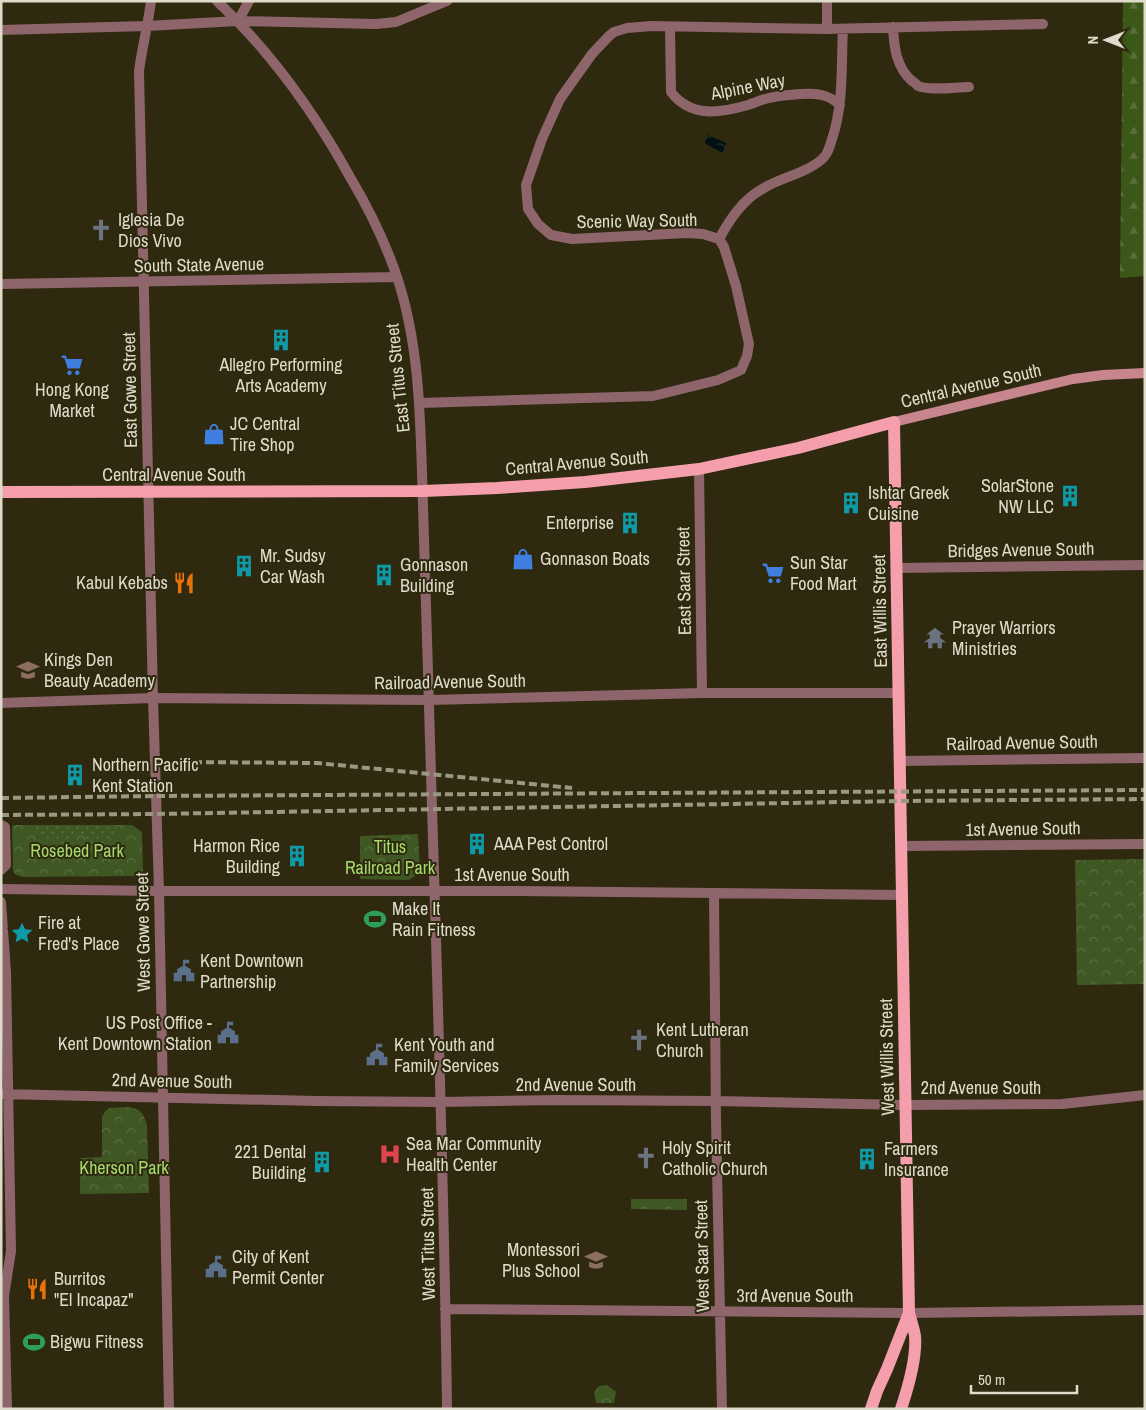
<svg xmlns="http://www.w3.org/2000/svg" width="1146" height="1410" font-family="'Archivo Narrow',sans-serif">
<defs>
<pattern id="forest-firs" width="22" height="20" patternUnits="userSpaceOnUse" patternTransform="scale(1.25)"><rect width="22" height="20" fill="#3c5819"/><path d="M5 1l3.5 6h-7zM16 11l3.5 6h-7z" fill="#586f39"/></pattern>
<pattern id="park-crowns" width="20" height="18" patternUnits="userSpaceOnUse" patternTransform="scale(1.25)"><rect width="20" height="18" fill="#3f5723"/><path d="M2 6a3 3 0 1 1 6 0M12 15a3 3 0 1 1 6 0" fill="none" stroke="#5a6f42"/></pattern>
<pattern id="garden-dots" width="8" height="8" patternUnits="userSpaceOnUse" patternTransform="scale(1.25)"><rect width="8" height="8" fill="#3f5723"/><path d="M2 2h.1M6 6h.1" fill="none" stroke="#5a6f42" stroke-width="1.8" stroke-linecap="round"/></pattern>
<pattern id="water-ripples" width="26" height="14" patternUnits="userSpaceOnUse" patternTransform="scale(1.25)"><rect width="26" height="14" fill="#021014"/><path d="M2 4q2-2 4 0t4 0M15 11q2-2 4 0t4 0" fill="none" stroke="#263235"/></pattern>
</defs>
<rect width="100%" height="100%" fill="#2e290f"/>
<path fill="url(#forest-firs)" d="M 1123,1 L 1145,1 L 1145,276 L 1120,278 Z"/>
<path fill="url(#park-crowns)" d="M 13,825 L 132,825 L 142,832 L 143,871 L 142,876 L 22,877 L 16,875 L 13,871 L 12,828 Z
M 418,834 L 420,868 C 417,874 414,878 408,880 L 360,879 L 360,836 Z
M 1145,859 L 1145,984 L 1077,985 L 1075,860 Z
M 126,1107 C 140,1108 143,1112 147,1125 L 149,1193 L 80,1194 L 80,1158 L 102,1157 L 102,1117 L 106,1110 L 110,1108 Z
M 631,1199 L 687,1199 L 687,1210 L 631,1209 Z
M 607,1385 L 616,1392 L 614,1403 L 596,1403 L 594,1392 L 599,1386 Z"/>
<path fill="url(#garden-dots)" d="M 31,825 L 116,825 C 113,835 105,851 91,843 C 88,841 87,836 83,835 C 80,833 75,834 71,835 L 64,844 C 49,844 41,834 31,825 Z"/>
<path fill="url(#water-ripples)" d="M 708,135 L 726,143 L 723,152 L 721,152 L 706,144 L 705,142 Z"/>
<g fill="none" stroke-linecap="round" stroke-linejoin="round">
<path stroke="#8e656a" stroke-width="10" d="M 217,1 C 271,52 314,112 350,177 C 369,209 385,241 397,277 C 418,340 420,407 422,473 C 424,539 426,606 428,672 C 435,918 444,1163 447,1409
M 238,21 L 249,1
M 670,27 L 671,92 C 691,118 720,113 748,105 C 757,102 765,98 774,97 C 783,95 792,95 801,94 C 816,93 828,94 840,105
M 893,27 C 894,47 896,67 912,81 C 913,81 917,85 918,86 C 930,91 956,87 969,87
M 827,29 L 827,1
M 1,30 L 147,26
M 719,239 C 730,219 743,199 764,188 C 780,178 813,171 825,156 C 829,151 830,145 832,139 C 844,104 841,65 843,29
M 1,284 L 397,277
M 420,403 L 653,396 L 718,380 L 741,370 L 747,356 L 749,344 L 736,286 L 724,247 L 719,239 L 703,234 L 687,233 L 572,239 L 551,235 L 538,224 L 528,209 L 526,185 L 542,139 L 560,99 L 592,54 L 609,36 L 614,32 L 627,28 L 652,26 L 827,29 L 1043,24
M 699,469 L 702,693
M 897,568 L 1145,565
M 1,703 L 153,698 L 429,700 L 702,693 L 899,693
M 900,761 L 1145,758
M 1,825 L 5,827 L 6,865 L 1,870
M 901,846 L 1145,844
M 1,889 L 159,891 L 517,891 L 902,895
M 714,894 L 716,1120 L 722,1409
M 1,902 L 6,972 L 11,1251 L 4,1296 L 7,1409
M 1,1094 L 317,1101 L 440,1102 L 557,1100 L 715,1101 L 906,1105 L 1062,1104 L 1145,1095
M 445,1309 L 909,1313 L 1145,1310"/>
<path stroke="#8e656a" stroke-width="10" d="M 151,1 C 148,25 142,48 139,71 L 153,698 L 159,891 L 169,1409
M 147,26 L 238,21 L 376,24 L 396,22 L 447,1"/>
<path stroke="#c7868e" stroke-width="10" d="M 894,422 L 1073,379 L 1103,375 L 1145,373"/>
<path stroke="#f49fab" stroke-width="12" d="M 1,492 L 423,491 L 497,488 L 585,482 L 699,469 L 798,448 L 894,422 L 909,1313 C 911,1321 914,1329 915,1336 C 917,1358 908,1388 901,1409
M 871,1409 L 877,1391 L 887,1369 L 909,1313"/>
<path stroke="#9b9783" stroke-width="4" stroke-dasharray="8 4" stroke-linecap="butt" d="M 182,762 L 317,763 L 572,788
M 1,798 L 156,796 L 1145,790
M 1,815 L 157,814 L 901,801 L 1145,799"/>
</g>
<defs>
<g id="church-bare" transform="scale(1.725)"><path d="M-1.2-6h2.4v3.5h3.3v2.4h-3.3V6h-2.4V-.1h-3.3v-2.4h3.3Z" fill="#6b7280" stroke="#2e290f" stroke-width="2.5" paint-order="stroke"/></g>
<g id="building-bare" transform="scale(1.725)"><path d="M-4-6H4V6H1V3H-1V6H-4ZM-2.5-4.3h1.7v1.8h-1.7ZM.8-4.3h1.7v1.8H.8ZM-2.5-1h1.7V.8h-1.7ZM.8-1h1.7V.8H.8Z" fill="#0f9aa8" stroke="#2e290f" stroke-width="2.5" paint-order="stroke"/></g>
<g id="supermarket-bare" transform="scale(1.725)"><path d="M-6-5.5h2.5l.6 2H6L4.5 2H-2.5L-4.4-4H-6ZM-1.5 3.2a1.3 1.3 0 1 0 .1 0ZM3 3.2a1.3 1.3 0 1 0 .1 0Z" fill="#3f7fe0" stroke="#2e290f" stroke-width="2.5" paint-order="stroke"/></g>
<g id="shop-bare" transform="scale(1.725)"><path d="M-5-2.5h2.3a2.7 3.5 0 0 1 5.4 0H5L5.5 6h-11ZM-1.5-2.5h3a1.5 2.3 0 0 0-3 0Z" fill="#3f7fe0" stroke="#2e290f" stroke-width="2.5" paint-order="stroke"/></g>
<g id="restaurant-bare" transform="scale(1.725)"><path d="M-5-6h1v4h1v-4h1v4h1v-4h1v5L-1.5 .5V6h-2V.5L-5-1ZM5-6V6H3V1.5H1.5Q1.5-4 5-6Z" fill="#e8710a" stroke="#2e290f" stroke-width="2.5" paint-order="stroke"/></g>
<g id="temple-bare" transform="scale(1.725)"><path d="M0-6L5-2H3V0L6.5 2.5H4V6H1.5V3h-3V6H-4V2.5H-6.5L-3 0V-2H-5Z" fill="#6b7280" stroke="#2e290f" stroke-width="2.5" paint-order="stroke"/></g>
<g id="school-bare" transform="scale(1.725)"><path d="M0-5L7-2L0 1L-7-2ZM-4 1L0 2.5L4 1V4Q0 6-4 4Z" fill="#8d6e63" stroke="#2e290f" stroke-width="2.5" paint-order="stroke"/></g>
<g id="stadium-bare" transform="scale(1.725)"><path d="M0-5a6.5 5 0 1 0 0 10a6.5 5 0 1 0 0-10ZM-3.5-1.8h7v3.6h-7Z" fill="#2e9e5b" stroke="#2e290f" stroke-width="2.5" paint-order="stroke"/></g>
<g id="sight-bare" transform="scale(1.725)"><path d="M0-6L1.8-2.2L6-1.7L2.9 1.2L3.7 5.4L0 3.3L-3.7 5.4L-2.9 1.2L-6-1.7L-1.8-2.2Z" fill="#0f9aa8" stroke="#2e290f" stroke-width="2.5" paint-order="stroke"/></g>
<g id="civic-bare" transform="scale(1.725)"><path d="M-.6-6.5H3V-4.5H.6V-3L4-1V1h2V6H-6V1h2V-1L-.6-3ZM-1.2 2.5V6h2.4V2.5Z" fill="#5c6f8a" stroke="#2e290f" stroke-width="2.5" paint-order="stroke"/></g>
<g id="hospital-bare" transform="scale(1.725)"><path d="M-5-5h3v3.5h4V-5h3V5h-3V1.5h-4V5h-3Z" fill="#e0444e" stroke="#2e290f" stroke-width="2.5" paint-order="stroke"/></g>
</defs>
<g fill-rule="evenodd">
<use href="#church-bare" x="101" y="230"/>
<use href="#building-bare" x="281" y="340"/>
<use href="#supermarket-bare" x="72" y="365"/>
<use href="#shop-bare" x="214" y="434"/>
<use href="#building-bare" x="1070" y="496"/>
<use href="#building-bare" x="851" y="503"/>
<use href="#building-bare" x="630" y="523"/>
<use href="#shop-bare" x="523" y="559"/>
<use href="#building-bare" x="244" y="566"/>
<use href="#supermarket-bare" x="773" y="573"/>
<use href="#building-bare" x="384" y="575"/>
<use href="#restaurant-bare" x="184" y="583"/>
<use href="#temple-bare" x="935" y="638"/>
<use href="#school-bare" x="28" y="670"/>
<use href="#building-bare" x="75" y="775"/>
<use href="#building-bare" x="477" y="844"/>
<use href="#building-bare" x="297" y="856"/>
<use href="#stadium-bare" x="375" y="919"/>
<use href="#sight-bare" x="22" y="933"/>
<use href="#civic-bare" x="184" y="971"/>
<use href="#civic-bare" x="228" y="1033"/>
<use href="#church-bare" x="639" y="1040"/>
<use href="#civic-bare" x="377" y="1055"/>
<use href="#hospital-bare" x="390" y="1154"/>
<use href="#church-bare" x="646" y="1158"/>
<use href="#building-bare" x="867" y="1159"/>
<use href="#building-bare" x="322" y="1162"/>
<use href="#school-bare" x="596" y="1260"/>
<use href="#civic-bare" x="216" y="1267"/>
<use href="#restaurant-bare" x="37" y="1289"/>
<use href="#stadium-bare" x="34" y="1342"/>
</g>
<g text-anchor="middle" stroke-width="4" stroke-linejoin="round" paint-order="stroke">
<g font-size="18" fill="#dedbcb" stroke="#2e290f">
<text transform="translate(748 87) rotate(-11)" y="6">Alpine Way</text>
<text transform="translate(637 221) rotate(-1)" y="6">Scenic Way South</text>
<text transform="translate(199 265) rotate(-1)" y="6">South State Avenue</text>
<text transform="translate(398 378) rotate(-96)" y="6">East Titus Street</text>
<text transform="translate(971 386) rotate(-13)" y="6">Central Avenue South</text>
<text transform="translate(130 390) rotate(-91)" y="6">East Gowe Street</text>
<text transform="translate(577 463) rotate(-5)" y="6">Central Avenue South</text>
<text x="174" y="481">Central Avenue South</text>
<text transform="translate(1021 550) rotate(-1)" y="6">Bridges Avenue South</text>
<text transform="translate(684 581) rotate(-91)" y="6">East Saar Street</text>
<text transform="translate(880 611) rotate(-91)" y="6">East Willis Street</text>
<text transform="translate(450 682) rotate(-1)" y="6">Railroad Avenue South</text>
<text transform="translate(1022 743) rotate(-1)" y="6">Railroad Avenue South</text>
<text transform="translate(1023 829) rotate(-1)" y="6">1st Avenue South</text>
<text x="512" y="881">1st Avenue South</text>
<text transform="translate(143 932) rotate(-91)" y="6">West Gowe Street</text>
<text transform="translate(887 1057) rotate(-91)" y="6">West Willis Street</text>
<text transform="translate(172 1081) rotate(1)" y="6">2nd Avenue South</text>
<text x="576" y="1091">2nd Avenue South</text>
<text x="981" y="1094">2nd Avenue South</text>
<text transform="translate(428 1244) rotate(-91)" y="6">West Titus Street</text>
<text transform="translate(702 1256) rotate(-91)" y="6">West Saar Street</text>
<text x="795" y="1302">3rd Avenue South</text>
</g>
<g font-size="18" fill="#dedbcb" stroke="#2e290f" text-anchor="start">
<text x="118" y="226">Iglesia De<tspan x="118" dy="21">Dios Vivo</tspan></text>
<text x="281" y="371" text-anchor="middle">Allegro Performing<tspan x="281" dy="21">Arts Academy</tspan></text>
<text x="72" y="396" text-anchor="middle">Hong Kong<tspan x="72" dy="21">Market</tspan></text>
<text x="230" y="430">JC Central<tspan x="230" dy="21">Tire Shop</tspan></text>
<text x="1054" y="492" text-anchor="end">SolarStone<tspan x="1054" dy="21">NW LLC</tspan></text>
<text x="868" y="499">Ishtar Greek<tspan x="868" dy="21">Cuisine</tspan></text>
<text x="614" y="529" text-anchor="end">Enterprise</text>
<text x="260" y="562">Mr. Sudsy<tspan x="260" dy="21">Car Wash</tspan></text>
<text x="540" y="565">Gonnason Boats</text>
<text x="790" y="569">Sun Star<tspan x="790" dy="21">Food Mart</tspan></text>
<text x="400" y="571">Gonnason<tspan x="400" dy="21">Building</tspan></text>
<text x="168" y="589" text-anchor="end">Kabul Kebabs</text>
<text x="952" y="634">Prayer Warriors<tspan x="952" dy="21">Ministries</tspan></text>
<text x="44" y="666">Kings Den<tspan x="44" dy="21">Beauty Academy</tspan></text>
<text x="92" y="771">Northern Pacific<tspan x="92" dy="21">Kent Station</tspan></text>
<text x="494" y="850">AAA Pest Control</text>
<text x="280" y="852" text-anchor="end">Harmon Rice<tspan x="280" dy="21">Building</tspan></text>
<text x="392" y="915">Make It<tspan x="392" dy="21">Rain Fitness</tspan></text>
<text x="38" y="929">Fire at<tspan x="38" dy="21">Fred's Place</tspan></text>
<text x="200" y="967">Kent Downtown<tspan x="200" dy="21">Partnership</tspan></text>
<text x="212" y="1029" text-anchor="end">US Post Office -<tspan x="212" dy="21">Kent Downtown Station</tspan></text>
<text x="656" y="1036">Kent Lutheran<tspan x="656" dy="21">Church</tspan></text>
<text x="394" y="1051">Kent Youth and<tspan x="394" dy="21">Family Services</tspan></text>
<text x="406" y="1150">Sea Mar Community<tspan x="406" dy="21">Health Center</tspan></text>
<text x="662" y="1154">Holy Spirit<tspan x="662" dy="21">Catholic Church</tspan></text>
<text x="884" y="1155">Farmers<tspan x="884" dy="21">Insurance</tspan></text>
<text x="306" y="1158" text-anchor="end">221 Dental<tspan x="306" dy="21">Building</tspan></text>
<text x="580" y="1256" text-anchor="end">Montessori<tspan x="580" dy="21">Plus School</tspan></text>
<text x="232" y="1263">City of Kent<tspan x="232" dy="21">Permit Center</tspan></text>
<text x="54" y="1285">Burritos<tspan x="54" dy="21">"El Incapaz"</tspan></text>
<text x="50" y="1348">Bigwu Fitness</text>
</g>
<g font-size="18" fill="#a5da6d" stroke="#2e290f">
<text x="390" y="853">Titus<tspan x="390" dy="21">Railroad Park</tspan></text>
<text x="77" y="857">Rosebed Park</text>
<text x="124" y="1174">Kherson Park</text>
</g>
</g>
<rect width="1146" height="1410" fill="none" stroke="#dedbcb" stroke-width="5"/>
<g transform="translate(1106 40) rotate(270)" stroke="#2e290f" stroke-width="4" paint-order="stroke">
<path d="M0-4L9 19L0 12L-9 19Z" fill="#dedbcb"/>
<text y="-8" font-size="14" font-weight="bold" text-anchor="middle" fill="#dedbcb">N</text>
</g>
<path d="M971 1385v8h106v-8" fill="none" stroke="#dedbcb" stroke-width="2.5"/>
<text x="978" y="1385" font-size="15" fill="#dedbcb" stroke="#2e290f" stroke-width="4" paint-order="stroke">50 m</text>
</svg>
